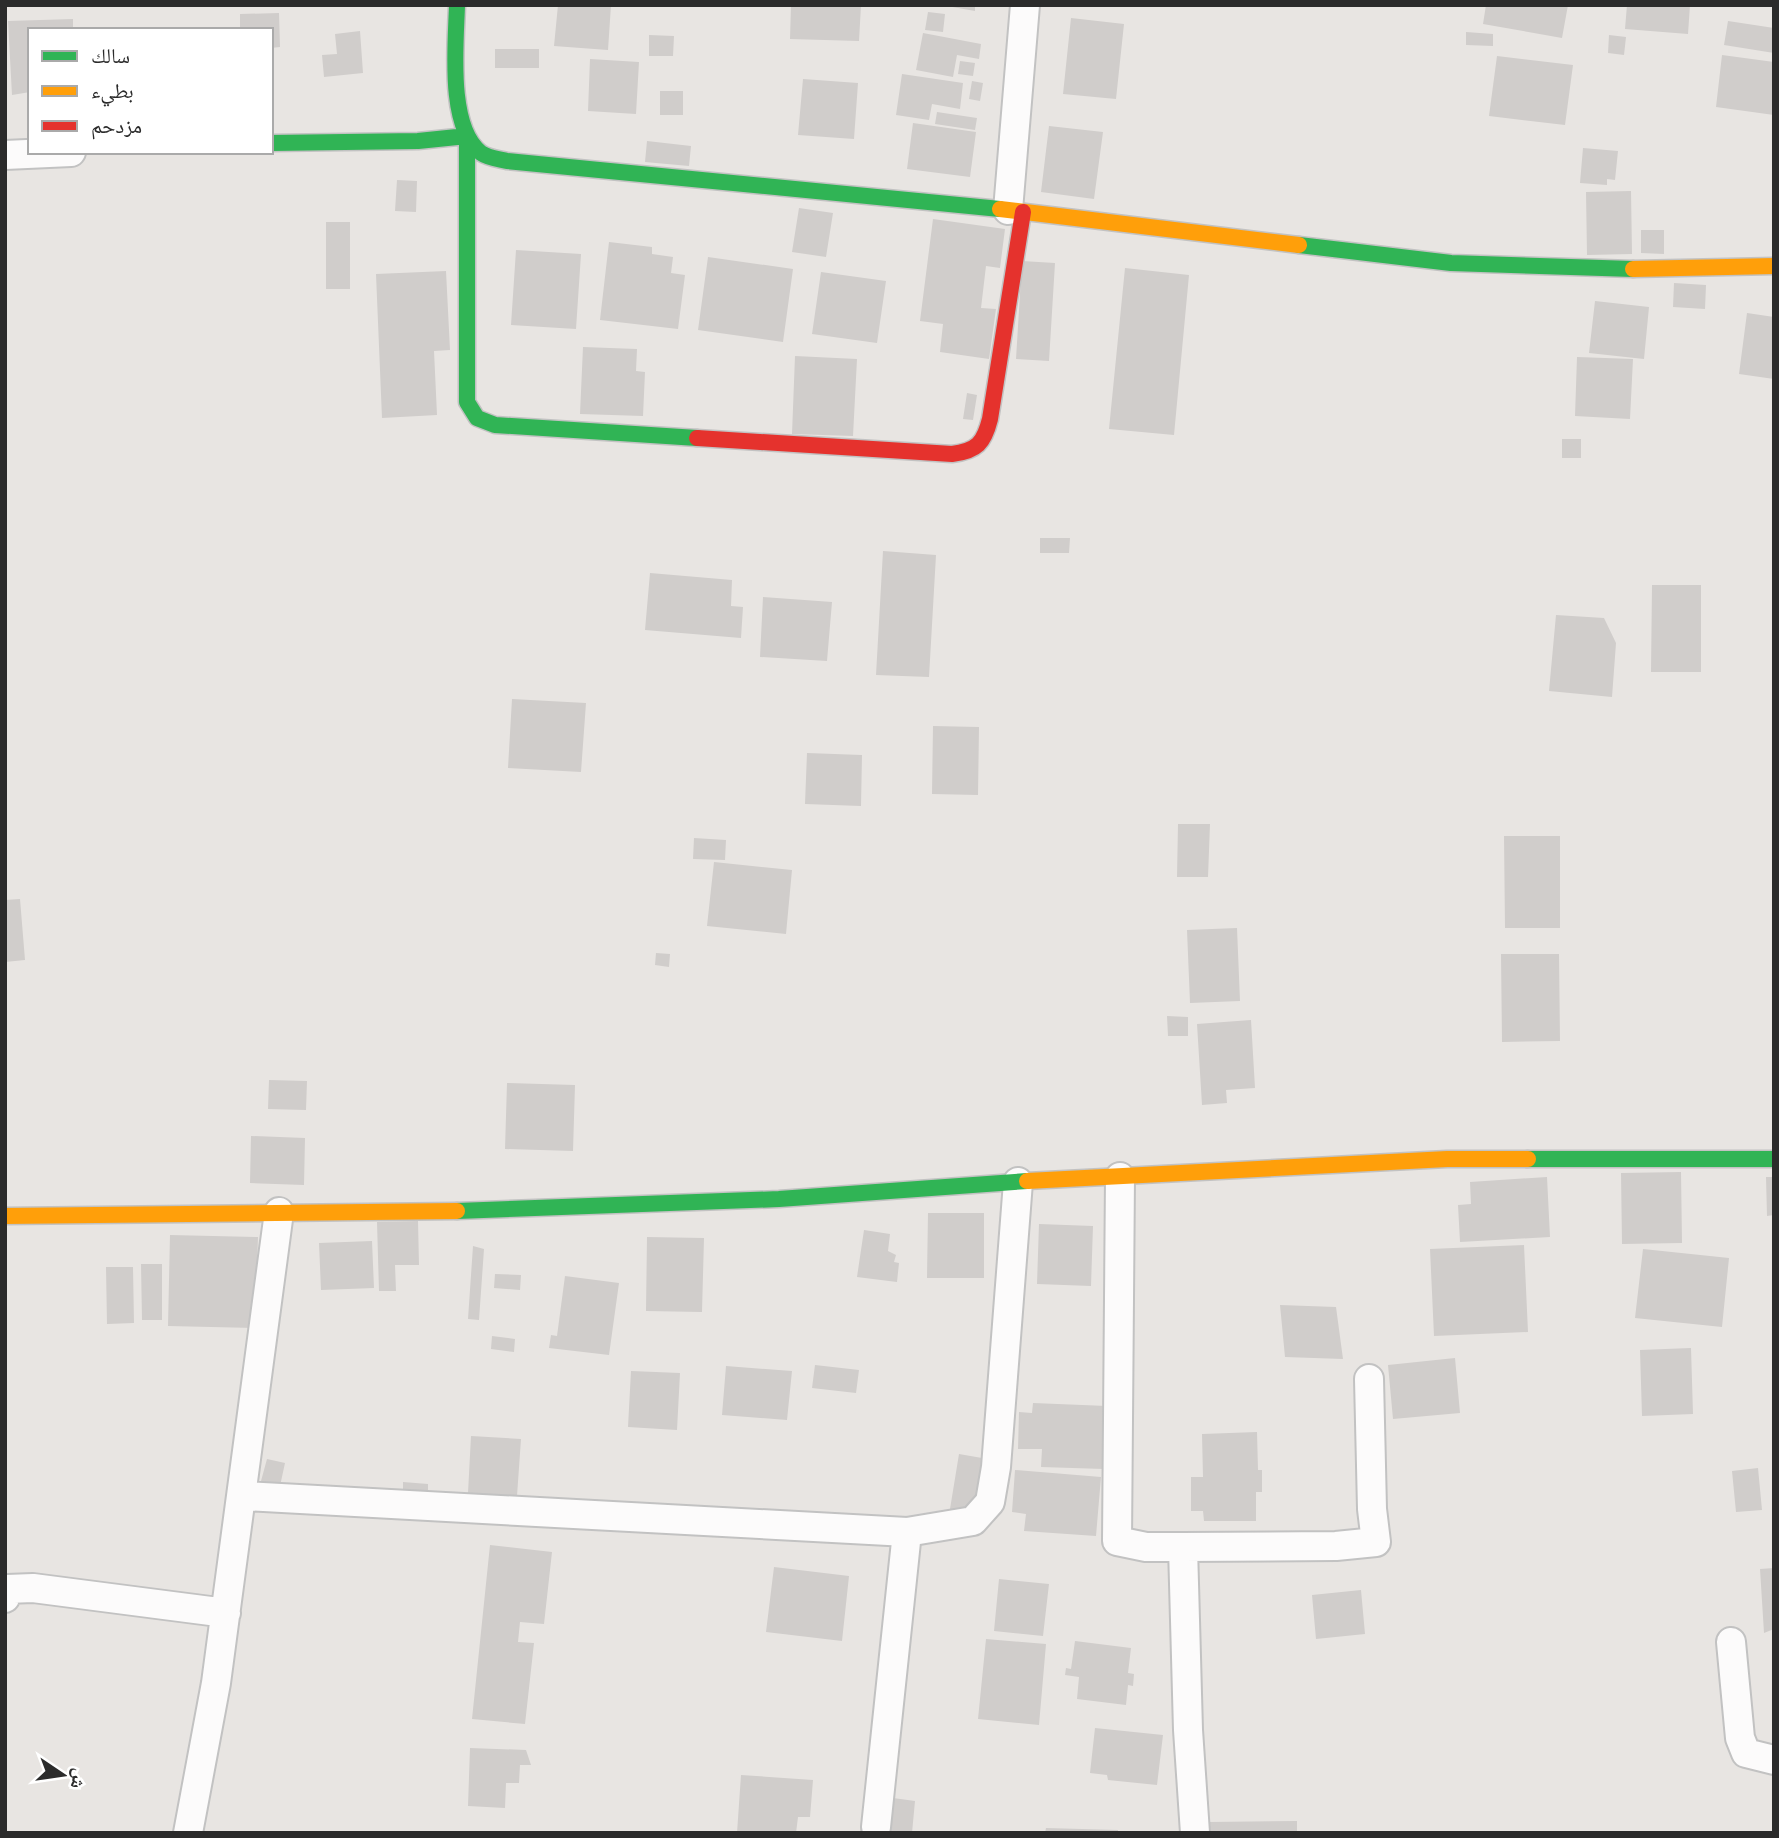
<svg xmlns="http://www.w3.org/2000/svg" width="1779" height="1838" font-family="Overpass,'Noto Naskh Arabic',sans-serif">
<rect width="100%" height="100%" fill="#e8e5e2"/>
<path fill="#d0cdcb" d="M 558,5 L 611,5 L 608,50 L 554,46 Z
M 791,5 L 861,5 L 859,41 L 790,39 Z
M 941,5 L 975,5 L 975,11 Z
M 1486,5 L 1568,5 L 1562,38 L 1483,24 Z
M 1627,5 L 1690,5 L 1688,34 L 1625,29 Z
M 928,12 L 945,14 L 943,32 L 925,30 Z
M 279,13 L 280,47 L 271,48 L 271,30 L 240,30 L 240,14 Z
M 1071,18 L 1124,24 L 1116,99 L 1063,94 Z
M 73,19 L 73,30 L 30,30 L 30,92 L 12,95 L 8,21 Z
M 1728,21 L 1774,28 L 1774,53 L 1724,45 Z
M 360,31 L 363,73 L 324,77 L 322,55 L 337,54 L 335,34 Z
M 1466,32 L 1493,34 L 1493,46 L 1466,45 Z
M 923,33 L 981,44 L 979,59 L 957,55 L 953,77 L 916,70 Z
M 649,35 L 674,36 L 673,56 L 649,56 Z
M 1609,35 L 1626,37 L 1624,55 L 1608,53 Z
M 495,49 L 539,49 L 539,68 L 495,68 Z
M 1722,55 L 1774,62 L 1774,115 L 1716,107 Z
M 1497,56 L 1573,65 L 1565,125 L 1489,116 Z
M 590,59 L 639,62 L 636,114 L 588,111 Z
M 960,61 L 975,63 L 973,76 L 958,74 Z
M 902,74 L 963,83 L 960,109 L 932,104 L 929,120 L 896,115 Z
M 803,79 L 858,83 L 854,139 L 798,135 Z
M 972,81 L 983,83 L 980,101 L 969,99 Z
M 660,91 L 683,91 L 683,115 L 660,115 Z
M 937,112 L 977,118 L 975,130 L 935,124 Z
M 913,123 L 976,132 L 970,177 L 907,169 Z
M 1049,126 L 1103,132 L 1094,199 L 1041,192 Z
M 647,141 L 691,146 L 689,166 L 645,162 Z
M 1583,148 L 1618,151 L 1615,180 L 1607,179 L 1607,185 L 1580,183 Z
M 397,180 L 417,181 L 416,212 L 395,211 Z
M 1631,191 L 1632,254 L 1587,255 L 1586,192 Z
M 799,208 L 833,213 L 826,257 L 792,252 Z
M 933,219 L 1005,229 L 1000,268 L 986,266 L 981,308 L 996,309 L 989,359 L 940,352 L 943,324 L 920,321 Z
M 326,222 L 350,222 L 350,289 L 326,289 Z
M 1641,230 L 1664,230 L 1664,254 L 1641,253 Z
M 609,242 L 652,247 L 652,254 L 673,257 L 671,273 L 685,275 L 678,329 L 600,320 Z
M 516,250 L 581,254 L 576,329 L 511,325 Z
M 708,257 L 793,269 L 783,342 L 698,330 Z
M 1022,261 L 1055,263 L 1049,361 L 1016,359 Z
M 1125,268 L 1189,275 L 1174,435 L 1109,429 Z
M 446,271 L 450,350 L 434,351 L 437,415 L 382,418 L 376,274 Z
M 821,272 L 886,281 L 877,343 L 812,334 Z
M 1674,283 L 1706,285 L 1705,309 L 1673,307 Z
M 1595,301 L 1649,307 L 1644,359 L 1589,353 Z
M 1747,313 L 1774,317 L 1774,379 L 1739,374 Z
M 583,347 L 637,349 L 636,371 L 645,372 L 643,416 L 580,414 Z
M 795,356 L 857,359 L 853,436 L 792,434 Z
M 1577,357 L 1633,359 L 1630,419 L 1575,416 Z
M 967,393 L 977,395 L 973,420 L 963,419 Z
M 1562,439 L 1581,439 L 1581,458 L 1562,458 Z
M 1040,538 L 1070,538 L 1069,553 L 1040,553 Z
M 883,551 L 936,555 L 929,677 L 876,675 Z
M 650,573 L 732,580 L 731,606 L 743,607 L 741,638 L 645,630 Z
M 1652,585 L 1701,585 L 1701,672 L 1651,672 Z
M 763,597 L 832,602 L 827,661 L 760,657 Z
M 1556,615 L 1604,618 L 1616,643 L 1612,697 L 1549,691 Z
M 512,699 L 586,703 L 581,772 L 508,768 Z
M 933,726 L 979,727 L 978,795 L 932,794 Z
M 807,753 L 862,755 L 861,806 L 805,804 Z
M 1178,824 L 1210,824 L 1208,877 L 1177,877 Z
M 1504,836 L 1560,836 L 1560,928 L 1505,928 Z
M 694,838 L 726,840 L 725,860 L 693,859 Z
M 714,862 L 792,870 L 786,934 L 707,926 Z
M 20,899 L 25,960 L 5,962 L 5,900 Z
M 1237,928 L 1240,1001 L 1190,1003 L 1187,930 Z
M 656,953 L 670,954 L 669,967 L 655,965 Z
M 1501,954 L 1559,954 L 1560,1041 L 1502,1042 Z
M 1167,1016 L 1188,1017 L 1188,1036 L 1168,1036 Z
M 1251,1020 L 1255,1088 L 1226,1090 L 1227,1103 L 1202,1105 L 1197,1024 Z
M 269,1080 L 307,1081 L 306,1110 L 268,1109 Z
M 507,1083 L 575,1085 L 573,1151 L 505,1149 Z
M 251,1136 L 305,1138 L 304,1185 L 250,1183 Z
M 1681,1172 L 1682,1243 L 1622,1244 L 1621,1173 Z
M 1547,1177 L 1550,1237 L 1460,1242 L 1458,1205 L 1471,1204 L 1470,1182 Z
M 1766,1177 L 1774,1177 L 1774,1215 L 1767,1216 Z
M 928,1213 L 984,1213 L 984,1278 L 927,1278 Z
M 418,1221 L 419,1265 L 395,1265 L 396,1291 L 379,1291 L 377,1222 Z
M 1039,1224 L 1093,1226 L 1091,1286 L 1037,1284 Z
M 864,1230 L 890,1234 L 888,1251 L 896,1255 L 894,1262 L 899,1263 L 897,1282 L 857,1277 Z
M 170,1235 L 258,1237 L 255,1328 L 168,1326 Z
M 647,1237 L 704,1238 L 702,1312 L 646,1311 Z
M 372,1241 L 374,1288 L 321,1290 L 319,1243 Z
M 1524,1245 L 1528,1332 L 1434,1336 L 1430,1249 Z
M 473,1246 L 484,1249 L 479,1320 L 468,1319 Z
M 1643,1249 L 1729,1258 L 1722,1327 L 1635,1318 Z
M 141,1264 L 162,1264 L 162,1320 L 142,1320 Z
M 106,1267 L 133,1267 L 134,1323 L 107,1324 Z
M 495,1274 L 521,1275 L 520,1290 L 494,1288 Z
M 565,1276 L 619,1283 L 609,1355 L 549,1348 L 551,1335 L 557,1336 Z
M 1280,1305 L 1336,1307 L 1343,1359 L 1285,1357 Z
M 492,1336 L 515,1339 L 514,1352 L 491,1349 Z
M 1691,1348 L 1693,1414 L 1642,1416 L 1640,1350 Z
M 1455,1358 L 1460,1413 L 1393,1419 L 1388,1365 Z
M 815,1365 L 859,1370 L 856,1393 L 812,1388 Z
M 726,1366 L 792,1371 L 787,1420 L 722,1415 Z
M 631,1371 L 680,1373 L 677,1430 L 628,1427 Z
M 1033,1403 L 1107,1406 L 1104,1469 L 1041,1467 L 1042,1449 L 1018,1449 L 1019,1412 L 1032,1413 Z
M 1257,1432 L 1258,1470 L 1262,1470 L 1262,1492 L 1256,1492 L 1256,1521 L 1204,1521 L 1203,1511 L 1191,1511 L 1191,1477 L 1203,1477 L 1202,1434 Z
M 471,1436 L 521,1439 L 517,1496 L 468,1493 Z
M 959,1454 L 982,1458 L 974,1513 L 950,1509 Z
M 267,1459 L 285,1463 L 280,1486 L 261,1481 Z
M 1758,1468 L 1762,1510 L 1736,1512 L 1732,1471 Z
M 1015,1470 L 1101,1477 L 1096,1536 L 1024,1531 L 1026,1514 L 1012,1512 Z
M 403,1482 L 428,1484 L 428,1496 L 403,1494 Z
M 490,1545 L 552,1552 L 544,1624 L 520,1622 L 518,1642 L 534,1643 L 525,1724 L 472,1719 Z
M 774,1567 L 849,1576 L 842,1641 L 766,1632 Z
M 1774,1568 L 1774,1629 L 1764,1633 L 1760,1569 Z
M 999,1579 L 1049,1584 L 1043,1636 L 994,1631 Z
M 1361,1590 L 1365,1634 L 1316,1639 L 1312,1595 Z
M 986,1639 L 1046,1644 L 1039,1725 L 978,1719 Z
M 1075,1641 L 1131,1648 L 1128,1673 L 1134,1674 L 1133,1686 L 1128,1685 L 1126,1705 L 1077,1699 L 1079,1677 L 1065,1675 L 1066,1668 L 1071,1669 Z
M 1095,1728 L 1163,1735 L 1157,1785 L 1108,1780 L 1107,1775 L 1090,1773 Z
M 470,1748 L 526,1750 L 531,1765 L 520,1765 L 519,1783 L 506,1783 L 505,1808 L 468,1806 Z
M 741,1775 L 813,1780 L 810,1817 L 798,1817 L 796,1833 L 737,1833 Z
M 893,1798 L 915,1801 L 912,1833 L 889,1833 Z
M 1297,1821 L 1297,1833 L 1209,1833 L 1209,1822 Z
M 1046,1828 L 1118,1830 L 1118,1833 L 1045,1833 Z"/>
<g fill="none" stroke-linecap="round" stroke-linejoin="round">
<g stroke="#c2c2c2" stroke-width="32">
<path id="street" d="M 5,155 L 71,152
M 1008,210 L 1025,5
M 1120,1177 L 1117,1541 L 1146,1547 L 1183,1547 L 1188,1730 L 1195,1833
M 243,1496 L 907,1532 L 973,1521 L 990,1502 L 996,1467 L 1018,1182
M 1183,1547 L 1336,1546 L 1376,1542 L 1372,1509 L 1369,1379
M 5,1598 L 7,1589 L 33,1588 L 226,1613
M 1731,1642 L 1740,1738 L 1746,1753 L 1774,1760
M 876,1827 L 907,1532
M 188,1833 L 216,1683 L 279,1212"/>
</g>
<g stroke="#c2c2c2" stroke-width="19">
<path id="fast" d="M 457,5 C 456,43 447,127 481,153 C 488,158 499,159 507,161 L 1000,209
M 271,143 L 418,141 L 467,136 L 467,402 L 477,418 L 495,425 L 697,438
M 1299,245 L 1451,263 L 1633,269
M 1528,1159 L 1774,1159
M 457,1211 L 779,1199 L 1027,1181"/>
</g>
<g stroke="#c2c2c2" stroke-width="19">
<path id="slow" d="M 1000,209 L 1299,245
M 1633,269 L 1774,266
M 1027,1181 L 1447,1159 L 1528,1159
M 5,1216 L 457,1211"/>
</g>
<g stroke="#c2c2c2" stroke-width="19">
<path id="jam" d="M 697,438 L 952,454 C 977,451 984,443 990,419 L 1023,212"/>
</g>
<use href="#street" stroke="#fcfbfb" stroke-width="28"/>
<use href="#fast" stroke="#30b455" stroke-width="16"/>
<use href="#slow" stroke="#ff9f0a" stroke-width="16"/>
<use href="#jam" stroke="#e5322d" stroke-width="16"/>
</g>
<rect width="1779" height="1838" fill="none" stroke="#2b2b2b" stroke-width="14"/>
<rect x="28" y="28" width="245" height="126" fill="#ffffff" stroke="#aaaaaa" stroke-width="2"/>
<rect x="42" y="51" width="35" height="10" fill="#30b455" stroke="#aaaaaa" stroke-width="2"/>
<text x="91" y="63" font-size="21" fill="#2b2b2b">سالك</text>
<rect x="42" y="86" width="35" height="10" fill="#ff9f0a" stroke="#aaaaaa" stroke-width="2"/>
<text x="91" y="98" font-size="21" fill="#2b2b2b">بطيء</text>
<rect x="42" y="121" width="35" height="10" fill="#e5322d" stroke="#aaaaaa" stroke-width="2"/>
<text x="91" y="133" font-size="21" fill="#2b2b2b">مزدحم</text>
<g transform="translate(63 1775) rotate(103)" stroke="#ffffff" stroke-width="5" paint-order="stroke">
<path d="M0-5L12 26L0 18L-12 26Z" fill="#2b2b2b"/>
<text y="-10" font-size="19" font-weight="bold" text-anchor="middle" fill="#2b2b2b">ش</text>
</g>
</svg>
